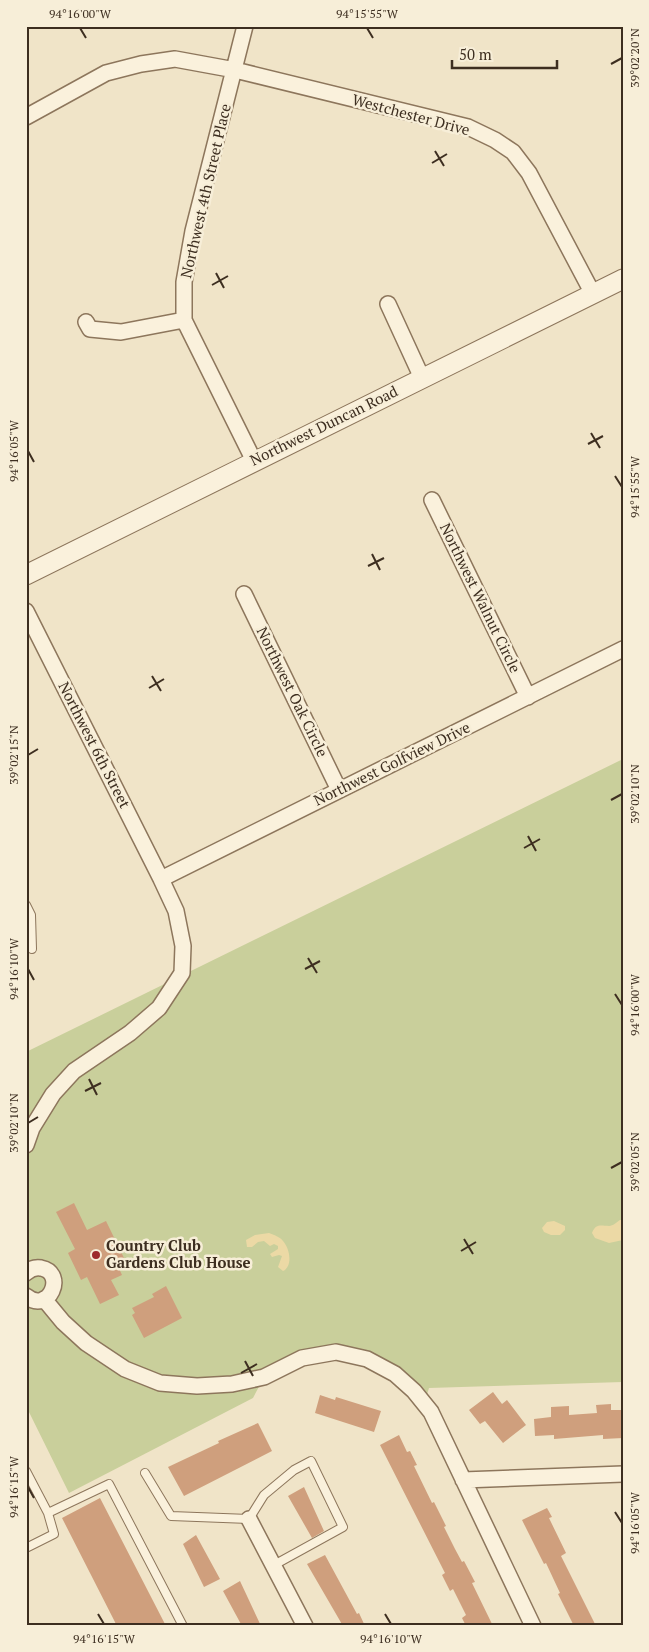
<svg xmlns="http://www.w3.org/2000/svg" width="649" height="1652" font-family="'PT Serif',serif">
<rect width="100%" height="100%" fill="#f0e4c8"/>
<path fill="#c9cf9b" d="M 623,759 L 623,1382 L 429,1388 L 424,1404 L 395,1374 L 336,1352 L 264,1377 L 253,1398 L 69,1493 L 26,1406 L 26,1052 Z"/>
<path fill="#ecd9a5" d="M 620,1220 L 623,1220 L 623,1240 L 609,1243 L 595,1238 L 592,1233 C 596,1223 601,1226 609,1226 C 613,1226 617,1222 620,1220 Z
M 554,1221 L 565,1226 L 565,1230 L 560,1235 L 551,1235 L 544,1232 L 542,1228 L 547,1222 Z
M 269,1233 C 274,1235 280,1237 283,1241 C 290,1249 293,1266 283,1271 L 278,1267 L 282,1256 L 279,1255 L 272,1257 L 270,1254 L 278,1249 L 278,1246 L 274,1244 L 270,1246 L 264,1241 L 258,1242 L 252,1247 L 247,1247 L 246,1240 L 255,1235 Z"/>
<path fill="#cf9f7d" d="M 74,1203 L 87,1230 L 106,1221 L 124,1258 L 116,1262 L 122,1275 L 111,1280 L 119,1295 L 100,1304 L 87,1277 L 81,1280 L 68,1253 L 75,1249 L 56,1212 Z
M 166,1286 L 182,1318 L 144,1338 L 132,1315 L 135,1313 L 132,1308 L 154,1297 L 152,1294 Z
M 493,1392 L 502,1404 L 507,1400 L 526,1425 L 503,1443 L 485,1421 L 480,1424 L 469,1410 Z
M 320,1395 L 335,1400 L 336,1397 L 381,1411 L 374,1432 L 315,1413 Z
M 611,1404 L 611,1410 L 623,1410 L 623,1438 L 603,1439 L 603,1435 L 554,1439 L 554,1435 L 535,1436 L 534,1419 L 551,1417 L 551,1407 L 569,1406 L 569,1415 L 597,1413 L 596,1405 Z
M 258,1423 L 272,1451 L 184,1496 L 168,1467 L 219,1443 L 218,1441 Z
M 399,1435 L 407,1452 L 410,1451 L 417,1465 L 414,1466 L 432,1503 L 434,1502 L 446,1526 L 444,1527 L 455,1549 L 462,1562 L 464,1561 L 475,1582 L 472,1583 L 493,1626 L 466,1626 L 462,1618 L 466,1615 L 453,1589 L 450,1591 L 442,1575 L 445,1573 L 380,1445 Z
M 304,1487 L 324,1531 L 312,1538 L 288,1496 Z
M 100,1498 L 166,1626 L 117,1626 L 62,1518 Z
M 547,1508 L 552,1517 L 549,1518 L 566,1553 L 561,1556 L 596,1626 L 574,1626 L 558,1594 L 560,1593 L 546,1563 L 544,1564 L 522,1520 Z
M 196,1535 L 220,1579 L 204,1587 L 183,1544 Z
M 325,1555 L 357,1614 L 359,1613 L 365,1626 L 343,1626 L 307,1564 Z
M 240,1581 L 261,1626 L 242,1626 L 223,1591 Z"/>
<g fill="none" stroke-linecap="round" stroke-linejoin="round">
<g stroke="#8d765c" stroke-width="10">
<path id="service" d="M 26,905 L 31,915 L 32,949
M 26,1471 L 48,1513 L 54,1534 L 26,1548
M 145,1473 L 171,1516 L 249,1519 L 264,1495 L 294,1470 L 311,1461 L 343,1527 L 274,1565
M 48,1513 L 109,1484 L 183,1626"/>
</g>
<g stroke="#8d765c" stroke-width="18">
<path id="minor" d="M 245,26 L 193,231 L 184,282 L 184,320 L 254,461
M 26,117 L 106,73 L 141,64 L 175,59 L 235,70 L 468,127 L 495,140 L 513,152 L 529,173 L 593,294
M 388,304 L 422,378
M 86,322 L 90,329 L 121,332 L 184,320
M 432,500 L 528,697
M 244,594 L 339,790
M 26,611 L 161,879 L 176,911 L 183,946 L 182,973 L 159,1008 L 130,1033 L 74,1071 L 53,1094 L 32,1128 L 26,1145
M 161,879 L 623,649
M 26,1273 C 30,1269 35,1267 41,1268 C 67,1273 49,1315 26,1296
M 44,1299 L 63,1322 L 86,1343 L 125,1369 L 160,1383 L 197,1386 L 232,1384 L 264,1377 L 302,1358 L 336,1352 L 367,1359 L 395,1374 L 414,1391 L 431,1412 L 533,1626
M 463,1480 L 623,1474
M 249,1519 L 305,1626"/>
</g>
<g stroke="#8d765c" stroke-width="21">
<path id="tertiary" d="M 26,575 L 623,279"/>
</g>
<use href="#service" stroke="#faf1dc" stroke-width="8"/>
<use href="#minor" stroke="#faf1dc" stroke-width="15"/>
<use href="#tertiary" stroke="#faf1dc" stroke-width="19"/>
</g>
<path fill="none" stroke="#3d2e20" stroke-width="2" d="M 80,28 L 86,38M 367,28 L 373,38M 611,64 L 622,58M 435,151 L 444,166M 432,163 L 447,154M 216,273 L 224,288M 212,285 L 228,276M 591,433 L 600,448M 588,444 L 603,436M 28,451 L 34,462M 615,476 L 622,487M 372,554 L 380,570M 368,566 L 384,558M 152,676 L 161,691M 149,688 L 164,679M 28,755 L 38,749M 611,800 L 622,794M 528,836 L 536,851M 524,848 L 540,839M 308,958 L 317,973M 28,969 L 34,980M 305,969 L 320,961M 615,994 L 622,1005M 89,1079 L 97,1095M 85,1091 L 101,1083M 28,1123 L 38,1117M 611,1168 L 622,1162M 464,1239 L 473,1254M 461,1251 L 476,1242M 245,1361 L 253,1376M 241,1373 L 257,1364M 28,1487 L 34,1498M 615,1512 L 622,1523M 98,1614 L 104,1624M 385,1614 L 391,1624"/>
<circle fill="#9e2a2b" stroke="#f7eed8" stroke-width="2" cx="96" cy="1255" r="5"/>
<g text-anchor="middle" stroke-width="5" stroke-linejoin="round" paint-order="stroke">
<g font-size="15" fill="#3d2e20" stroke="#f7eed8">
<text transform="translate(411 115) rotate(15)" y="5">Westchester Drive</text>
<text transform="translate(206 191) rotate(-77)" y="5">Northwest 4th Street Place</text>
<text transform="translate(324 426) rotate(-26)" y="5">Northwest Duncan Road</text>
<text transform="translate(480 598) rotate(64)" y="5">Northwest Walnut Circle</text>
<text transform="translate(292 692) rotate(64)" y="5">Northwest Oak Circle</text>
<text transform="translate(94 745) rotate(63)" y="5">Northwest 6th Street</text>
<text transform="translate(392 764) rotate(-26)" y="5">Northwest Golfview Drive</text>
</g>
<g font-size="15" font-weight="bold" fill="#3d2e20" stroke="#f7eed8" text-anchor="start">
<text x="106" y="1251">Country Club<tspan x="106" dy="17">Gardens Club House</tspan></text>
</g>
</g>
<rect width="649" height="1652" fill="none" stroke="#f7eed8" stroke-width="55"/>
<path d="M452 60v8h105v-8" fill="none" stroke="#3d2e20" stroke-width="2.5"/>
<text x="459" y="60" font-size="15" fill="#3d2e20" stroke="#f7eed8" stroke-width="4" paint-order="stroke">50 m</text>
<rect x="28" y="28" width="594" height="1596" fill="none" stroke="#3d2e20" stroke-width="2"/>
<g font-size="12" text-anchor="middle" fill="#3d2e20">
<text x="80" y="18">94°16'00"W</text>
<text x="367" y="18">94°15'55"W</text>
<text transform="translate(635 58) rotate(-90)" y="4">39°02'20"N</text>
<text transform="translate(14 451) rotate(-90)" y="4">94°16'05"W</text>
<text transform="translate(635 487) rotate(-90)" y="4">94°15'55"W</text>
<text transform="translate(14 755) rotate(-90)" y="4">39°02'15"N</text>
<text transform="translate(635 794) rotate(-90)" y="4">39°02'10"N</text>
<text transform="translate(14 969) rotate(-90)" y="4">94°16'10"W</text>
<text transform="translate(635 1005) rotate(-90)" y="4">94°16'00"W</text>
<text transform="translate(14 1123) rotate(-90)" y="4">39°02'10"N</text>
<text transform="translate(635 1162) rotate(-90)" y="4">39°02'05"N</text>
<text transform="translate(14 1487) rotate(-90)" y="4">94°16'15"W</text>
<text transform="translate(635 1523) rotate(-90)" y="4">94°16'05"W</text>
<text x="104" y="1643">94°16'15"W</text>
<text x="391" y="1643">94°16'10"W</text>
</g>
</svg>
